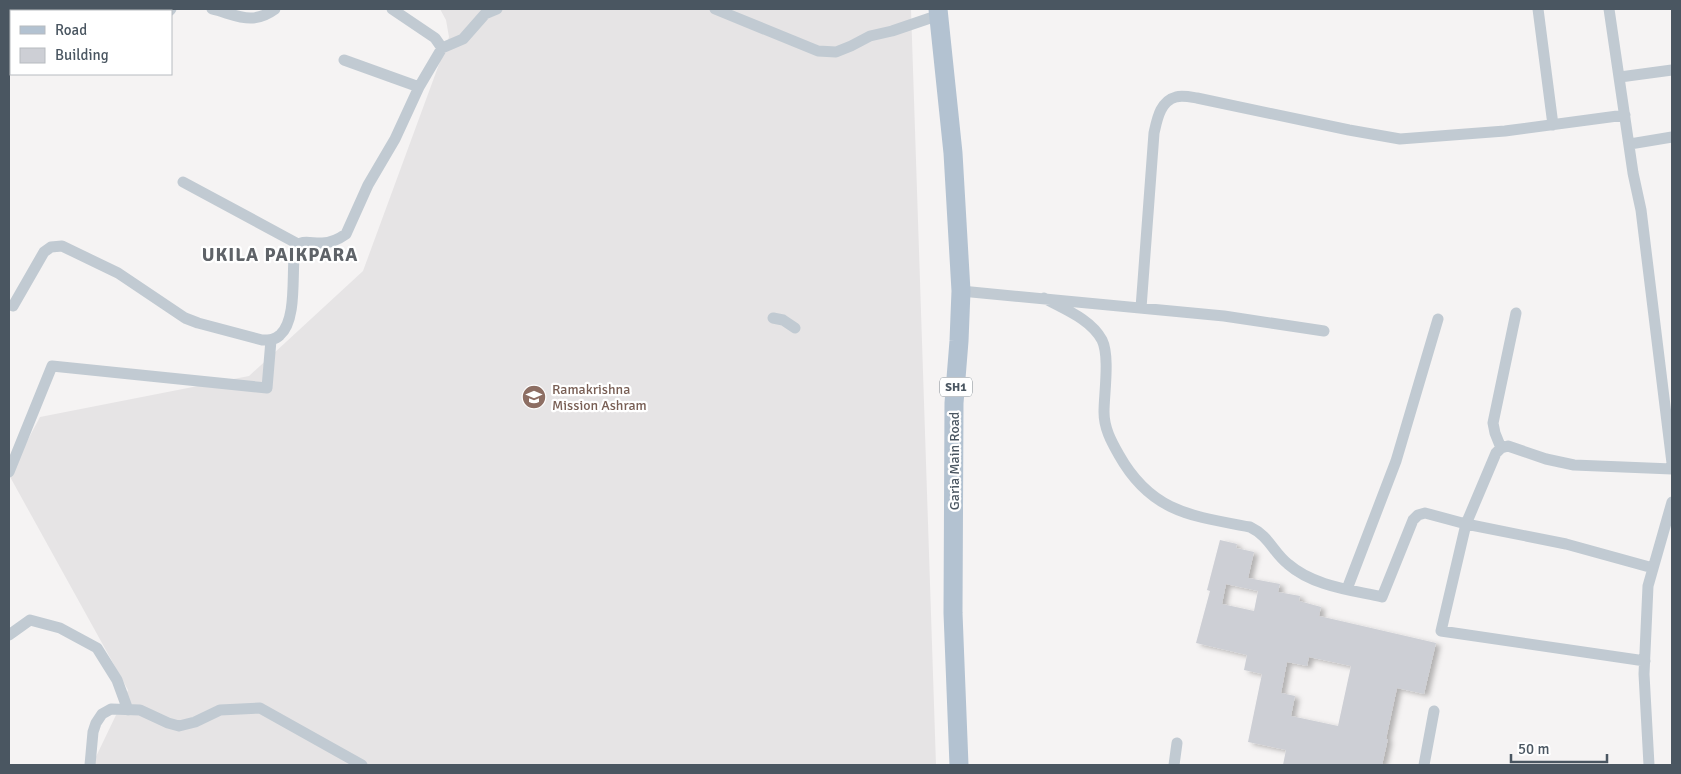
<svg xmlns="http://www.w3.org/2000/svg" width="1681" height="774" font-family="Signika,sans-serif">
<defs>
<filter id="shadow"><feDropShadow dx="4.5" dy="2.5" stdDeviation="2.5" flood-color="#0004"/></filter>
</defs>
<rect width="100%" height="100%" fill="#f5f3f3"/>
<path fill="#e6e4e5" d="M 440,9 L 911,9 L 936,765 L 92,765 L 128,690 L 9,475 L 40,417 L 249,376 L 363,271 L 449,37 L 446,20 Z"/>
<path fill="#cdcfd5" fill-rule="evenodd" filter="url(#shadow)" d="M 1220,540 L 1237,544 L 1236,548 L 1254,552 L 1248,578 L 1280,584 L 1278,592 L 1300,596 L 1299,601 L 1321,607 L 1319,616 L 1436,643 L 1424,694 L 1397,688 L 1386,739 L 1388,739 L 1382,765 L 1283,765 L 1286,750 L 1248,742 L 1262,674 L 1244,670 L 1247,655 L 1196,643 L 1210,591 L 1207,590 ZM 1226,584 L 1258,591 L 1254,611 L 1222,604 ZM 1309,657 L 1351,666 L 1338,726 L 1291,716 L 1295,696 L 1281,693 L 1287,662 L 1307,666 Z"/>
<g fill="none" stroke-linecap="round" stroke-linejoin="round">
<path stroke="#c1cad2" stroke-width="11" d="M 95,9 L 100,11
M 212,9 C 237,15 252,26 275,9
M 715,9 L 818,51 L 836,52 L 851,46 L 870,36 L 892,31 L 939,15
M 1538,9 L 1553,125
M 1609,9 L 1633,173 L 1641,210 L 1672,463
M 169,11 L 171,9
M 442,48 L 463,39 L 485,14 L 497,9
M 344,60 L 419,87
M 1620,77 L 1672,70
M 1630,144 L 1672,137
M 183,182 L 298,244
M 961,291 L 1224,316 L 1324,331
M 1044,298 C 1064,309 1091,319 1102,340 C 1110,356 1104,394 1104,412 C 1104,428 1111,441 1119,455 C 1151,512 1191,516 1250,527 C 1269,536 1273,552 1288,564 C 1313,586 1351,590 1382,597 L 1413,520 L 1418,515 L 1425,513 L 1466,524 L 1566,544 L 1653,568
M 13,306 L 44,252 L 51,247 L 62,246 L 118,273 L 185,318 L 198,323 L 262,340 C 269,340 275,340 280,335 C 298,319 291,271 295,248 C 302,238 312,244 322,243 C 330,243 339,239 346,234 L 368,185 L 395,139 L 419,87 L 442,48 L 435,38 L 392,9
M 1141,308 L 1154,133 C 1157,120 1160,101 1176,97 C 1182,95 1191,97 1197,98 L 1349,130 L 1400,139 L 1505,131 L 1625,115
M 773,318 L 783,320 L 795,328
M 1501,448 L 1495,433 L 1493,423 L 1516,313
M 9,472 L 52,366 L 267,388 L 271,340
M 1347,589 L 1396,461 L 1438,319
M 9,635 L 30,620 L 60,628 L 97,648 L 117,680 L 128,710
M 1645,661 L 1441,631 L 1466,524 L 1496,453 L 1501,448 L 1508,446 L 1546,459 L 1574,465 L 1672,469
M 90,765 L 93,732 L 96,723 L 102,714 L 111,709 L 140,710 L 168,723 L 179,726 L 195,722 L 220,710 L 260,708 L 362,765
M 1174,765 L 1177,743
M 1424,765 L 1434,711
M 1649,765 L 1644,674 L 1648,586 L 1672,502"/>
<path stroke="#b3c2d1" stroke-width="19" d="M 938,9 L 953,153 L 961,291 L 959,341 L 954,403 L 953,613 L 959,765"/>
</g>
<defs>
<g id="school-disc" transform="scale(1.25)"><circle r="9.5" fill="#8d6e63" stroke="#fff"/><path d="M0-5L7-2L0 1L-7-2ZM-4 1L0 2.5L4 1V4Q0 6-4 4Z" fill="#fff"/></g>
</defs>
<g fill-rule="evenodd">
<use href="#school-disc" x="534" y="397"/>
</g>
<g text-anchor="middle" stroke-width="4.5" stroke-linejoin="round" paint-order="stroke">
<rect fill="#fff" stroke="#808990" stroke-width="1" x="940" y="377.5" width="32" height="19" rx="4"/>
<g font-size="12" font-weight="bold" fill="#4a5661">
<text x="956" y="391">SH1</text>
</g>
<g font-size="14" fill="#785e54" stroke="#fff" text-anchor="start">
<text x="552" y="394">Ramakrishna<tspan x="552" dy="16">Mission Ashram</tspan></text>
</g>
<g font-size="14" fill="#4a5661" stroke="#fff">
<text transform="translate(954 461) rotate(-90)" y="5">Garia Main Road</text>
</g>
<g font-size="19" font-weight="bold" letter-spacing="1" fill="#5f6368" stroke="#fff">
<text x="280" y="261">UKILA PAIKPARA</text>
</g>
</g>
<rect width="1681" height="774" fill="none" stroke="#4a5661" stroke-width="20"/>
<rect x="10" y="10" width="162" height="65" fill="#ffffff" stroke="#b7bbc0"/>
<rect x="20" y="26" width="25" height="8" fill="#b3c2d1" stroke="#b7bbc0"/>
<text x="55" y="35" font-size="15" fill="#4a5661">Road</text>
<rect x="20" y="48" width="25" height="15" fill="#cdcfd5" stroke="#b7bbc0"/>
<text x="55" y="60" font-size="15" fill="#4a5661">Building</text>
<path d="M1511 754v8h96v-8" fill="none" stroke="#4a5661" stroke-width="2.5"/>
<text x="1518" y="754" font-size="15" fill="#4a5661" stroke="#ffffff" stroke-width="4" paint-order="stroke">50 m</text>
</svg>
